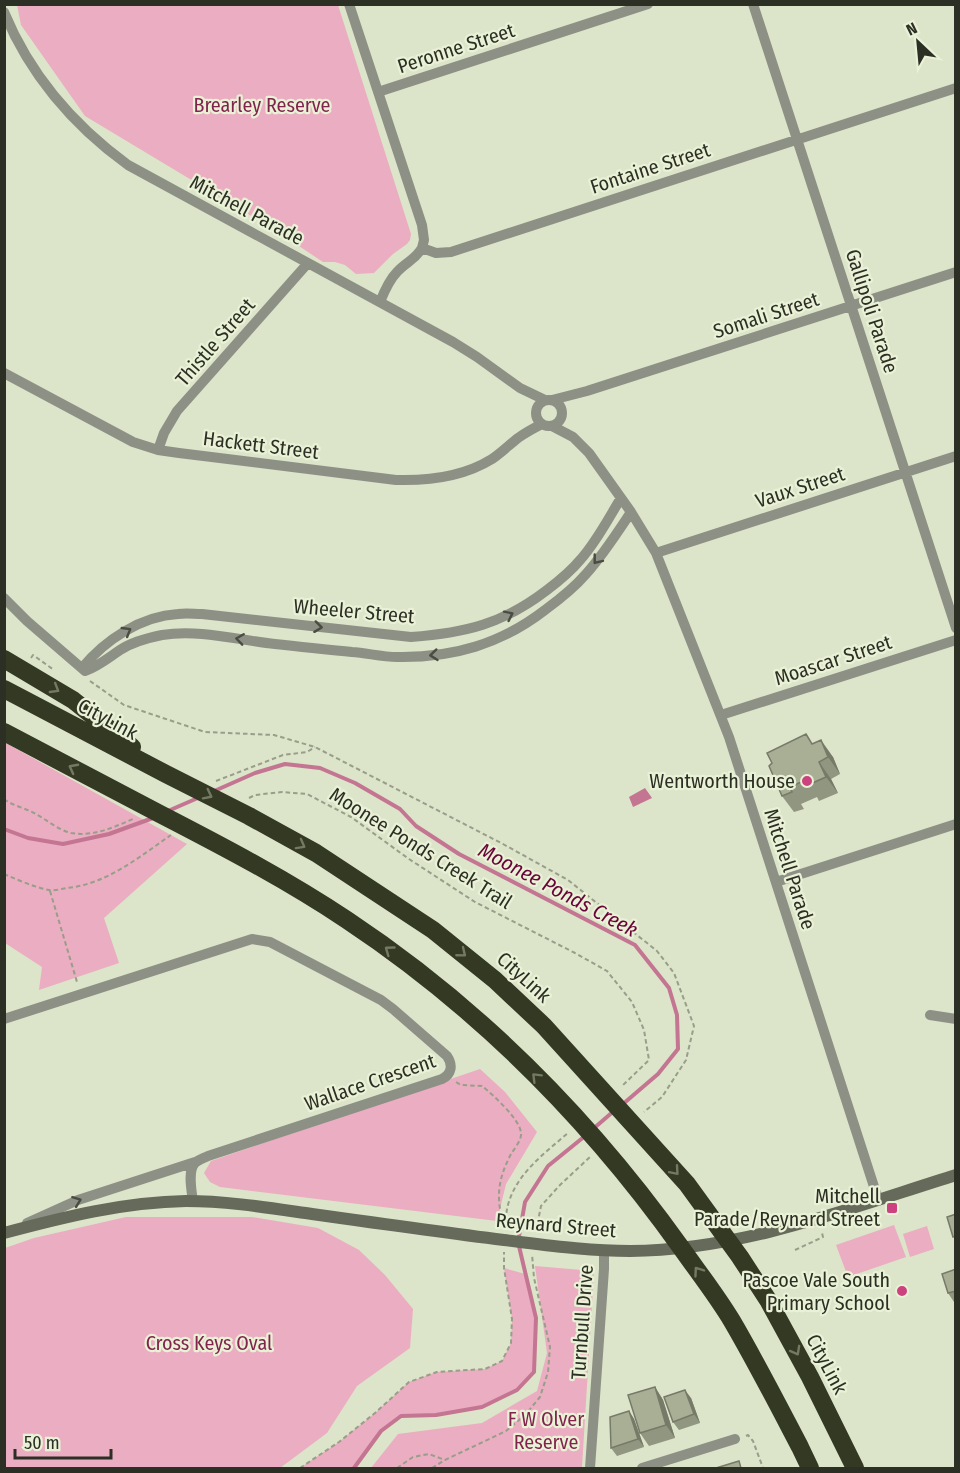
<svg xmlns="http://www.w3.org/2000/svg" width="960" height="1473" font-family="'Fira Sans Condensed',sans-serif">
<rect width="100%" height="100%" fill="#dce4c9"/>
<path fill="#ebadc1" d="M 17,5 L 338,5 L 411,234 L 410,240 L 407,244 L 393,254 L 374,273 L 356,274 L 345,265 L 335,262 L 323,262 L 278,232 L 85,116 L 21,25 Z
M 4,742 L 187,844 L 104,918 L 119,963 L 39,990 L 42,967 L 5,943 Z
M 480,1069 L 505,1092 L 537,1132 L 506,1184 L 497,1221 L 220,1187 L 210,1182 L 204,1173 L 211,1161 Z
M 126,1217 L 252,1217 L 318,1228 L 359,1250 L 385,1275 L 413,1309 L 410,1348 L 357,1386 L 327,1433 L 280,1468 L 5,1468 L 5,1248 L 34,1238 Z
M 894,1225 L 906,1257 L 848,1277 L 836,1245 Z
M 927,1226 L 934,1249 L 910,1257 L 903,1234 Z
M 535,1266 L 594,1271 L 582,1467 L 578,1468 L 371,1468 L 398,1434 L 482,1423 L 537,1391 L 547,1353 Z
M 504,1268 L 525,1274 L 536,1318 L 534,1372 L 517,1390 L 482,1407 L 436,1415 L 401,1416 L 381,1431 L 354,1468 L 300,1468 L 339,1442 L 375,1413 L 409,1382 L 437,1372 L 485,1369 L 502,1361 L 511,1343 L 512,1319 Z"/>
<path fill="#c47592" d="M 645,788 L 652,798 L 633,807 L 629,797 Z"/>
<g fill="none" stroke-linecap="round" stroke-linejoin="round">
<path stroke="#c47592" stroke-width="4" d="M 212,792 L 255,773 L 285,764 L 320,768 L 355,783 L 400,809 L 416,826 L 459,854 L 635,945 L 669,988 L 677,1015 L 678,1049 L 658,1074 L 623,1104
M 168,811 L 200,797
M 4,829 L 28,838 L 63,844 L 109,834 L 153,818
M 593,1129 L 615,1110
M 354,1468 L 381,1431 L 401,1416 L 436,1415 L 482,1407 L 517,1390 L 534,1372 L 536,1318 L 518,1242 L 525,1202 L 548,1166 L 585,1136"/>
<path stroke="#989e89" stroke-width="2" stroke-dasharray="4.5 3" stroke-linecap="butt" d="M 31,658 L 33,655 L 54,670
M 90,681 L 124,705 L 205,732 L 274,735 L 315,747 L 503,844 L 568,880 L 657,951 L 674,973 L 694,1026 L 686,1060 L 662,1097 L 644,1112
M 216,781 L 283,755 L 307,752 L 315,747
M 249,798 L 255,795 L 282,792 L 307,794 L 351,817 L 409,859 L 475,902 L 575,953 L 607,971 L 632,1002 L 644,1030 L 649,1060 L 621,1087
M 4,799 C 13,806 25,808 34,813 C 46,819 58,830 71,833 C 93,837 115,827 135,818
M 4,874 C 18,880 34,887 49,890 C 54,891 61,889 67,888 C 107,884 139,857 171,835
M 50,891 L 77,982
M 456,1082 L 461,1085 L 482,1086 C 492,1094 520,1119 521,1133 C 522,1139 515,1148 511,1154 C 497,1181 496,1198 504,1227
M 505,1228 C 506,1222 506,1215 507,1209 C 514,1175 544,1154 569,1132
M 536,1231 L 541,1206 L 560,1185 L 591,1156
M 795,1250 L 823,1237 L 822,1233
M 746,1436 L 748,1435 L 753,1441 L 763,1468
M 300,1468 L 339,1442 L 375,1413 L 409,1382 L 437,1372 L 485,1369 L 502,1361 L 511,1343 L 512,1319 L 504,1268 L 504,1252
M 397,1468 L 413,1457 L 429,1454 L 445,1460
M 432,1468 L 445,1460 L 506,1431 L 525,1415 L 540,1397 L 548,1372 L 550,1347 L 534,1278 L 532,1254"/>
<path stroke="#8d9085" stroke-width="10" d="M 349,4 L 422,225 L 424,240 L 422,248
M 753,4 L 956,628
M 4,12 C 30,75 73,125 128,165 L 453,342 L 477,357 L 520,388 L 545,400
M 378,92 L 648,4
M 380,302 C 384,292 389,280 397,272 C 406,262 415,260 422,248 L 436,253 L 451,252 L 956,88
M 4,373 L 133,442 L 158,450 L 179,453 L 396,480 C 430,481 463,477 492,459 C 501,453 509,445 518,438 C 525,433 534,428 542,424
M536 413a13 13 0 1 1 26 0a13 13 0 1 1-26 0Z
M 552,400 L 587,391 L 956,272
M 552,426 L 573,437 L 589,453 L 631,512 L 656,553 L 729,737 L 878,1199
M 158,450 L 164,433 L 177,411 L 308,263
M 656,553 L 956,456
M 4,598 L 27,621 L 85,671 C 99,666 108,658 120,650 C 132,642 147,638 162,635 C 199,629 238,640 275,644 C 300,647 326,649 352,652 C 367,653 382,657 397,657 C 453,658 501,644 545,610 C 560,599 574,588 586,574 C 603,555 617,533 631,512
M 82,668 C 105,640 141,616 178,614 C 186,613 194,614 202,614 L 411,637 C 465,633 503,624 547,590 C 559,581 571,571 581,559 C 597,541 608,519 621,498
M 721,715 L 956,640
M 776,882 L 956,824
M 930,1015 L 956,1019
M 4,1019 L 252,939 L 270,942 L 381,1000 L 393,1009 L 447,1056 C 453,1065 452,1074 442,1079 L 208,1156 C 204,1158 198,1160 195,1163 C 187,1171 192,1192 193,1202
M 27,1223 L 78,1200 L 195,1162
M 590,1468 L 604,1269 L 604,1250
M 642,1468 L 735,1439"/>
<path stroke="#666a5a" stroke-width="12" d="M 4,1233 C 64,1217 124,1202 186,1201 C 228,1201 270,1208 312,1214 C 376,1223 440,1232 504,1240 C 546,1245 588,1251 630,1251 C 743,1250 850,1208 956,1175"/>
<path stroke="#333923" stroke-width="18" d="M 4,659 L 73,700 L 132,747
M 4,689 L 166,774 L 249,816 L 316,853 L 433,930 L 495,980 L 544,1026 L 687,1184 L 740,1257 L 768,1300 L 810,1377 L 855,1468
M 4,732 C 56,759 108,787 160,814 C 224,847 287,880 347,920 C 478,1007 591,1121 682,1249 C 699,1273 717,1296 732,1321 C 756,1362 778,1405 800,1447 L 810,1468"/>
</g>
<path fill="#909680" d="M 813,744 L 833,757 L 840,774 L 831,779 L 838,793 L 819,801 L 817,797 L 801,804 L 804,809 L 794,812 L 782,796 Z
M 956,1269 L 956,1301 L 954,1302 L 948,1293 Z
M 655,1387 L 663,1400 L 675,1438 L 649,1446 L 640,1433 Z
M 691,1398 L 700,1423 L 679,1430 L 673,1422 Z
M 629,1411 L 634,1419 L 644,1447 L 617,1456 L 611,1448 Z"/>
<path fill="#767a68" d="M 821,740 L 833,757 L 840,774 L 828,757 Z
M 819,762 L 831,779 L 838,793 L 826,777 Z
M 655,1387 L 663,1400 L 675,1438 L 666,1425 Z
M 685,1390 L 691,1398 L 700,1423 L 694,1414 Z
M 629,1411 L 634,1419 L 644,1447 L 638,1439 Z"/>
<path fill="#a8af95" stroke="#767a68" stroke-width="1.5" d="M 806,734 L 812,744 L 821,740 L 828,757 L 819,762 L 826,777 L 808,785 L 806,780 L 789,787 L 792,792 L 782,796 L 769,766 L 772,763 L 767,753 Z
M 956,1214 L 956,1236 L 953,1237 L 947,1217 Z
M 956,1269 L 956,1291 L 948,1293 L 942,1274 Z
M 655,1387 L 666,1425 L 640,1433 L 628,1395 Z
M 685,1390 L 694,1414 L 673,1422 L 664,1397 Z
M 629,1411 L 638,1439 L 611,1448 L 610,1417 Z
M 739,1461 L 741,1468 L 716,1468 Z"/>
<defs><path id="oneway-chevron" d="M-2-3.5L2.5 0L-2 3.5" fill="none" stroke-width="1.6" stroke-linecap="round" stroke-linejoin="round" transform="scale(1.5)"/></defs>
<g stroke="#494c41">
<use href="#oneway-chevron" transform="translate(597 560) rotate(128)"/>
<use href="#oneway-chevron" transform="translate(509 615) rotate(-26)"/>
<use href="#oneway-chevron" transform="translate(318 627) rotate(7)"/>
<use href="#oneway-chevron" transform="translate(127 631) rotate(-31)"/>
<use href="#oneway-chevron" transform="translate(240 639) rotate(-172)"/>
<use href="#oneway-chevron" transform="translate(434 655) rotate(174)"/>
<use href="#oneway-chevron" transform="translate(77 1201) rotate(-21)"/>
</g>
<g stroke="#737962">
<use href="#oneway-chevron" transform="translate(55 689) rotate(31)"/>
<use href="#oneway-chevron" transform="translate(73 768) rotate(-152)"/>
<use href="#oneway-chevron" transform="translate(208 795) rotate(27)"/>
<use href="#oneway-chevron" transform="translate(301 845) rotate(29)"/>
<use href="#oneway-chevron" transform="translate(389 950) rotate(-144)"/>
<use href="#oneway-chevron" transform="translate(462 953) rotate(39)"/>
<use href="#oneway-chevron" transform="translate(536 1077) rotate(-135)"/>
<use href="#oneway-chevron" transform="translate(675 1171) rotate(49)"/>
<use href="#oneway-chevron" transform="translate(698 1271) rotate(-125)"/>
<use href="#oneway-chevron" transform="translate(796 1351) rotate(61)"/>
</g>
<g fill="#cb427e" stroke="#e9f1d6" stroke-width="2">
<circle cx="807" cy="781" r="6"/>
<rect x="886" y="1202" width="12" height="12" rx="3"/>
<circle cx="902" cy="1291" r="6"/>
</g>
<g text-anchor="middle" stroke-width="4.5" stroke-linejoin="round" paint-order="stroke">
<g font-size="20" fill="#2c2f24" stroke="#e9f1d6">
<text transform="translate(456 48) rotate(-18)" y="7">Peronne Street</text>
<text transform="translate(650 168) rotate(-18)" y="7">Fontaine Street</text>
<text transform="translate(247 210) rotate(28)" y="7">Mitchell Parade</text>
<text transform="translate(872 311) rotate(72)" y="7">Gallipoli Parade</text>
<text transform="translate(766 315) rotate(-18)" y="7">Somali Street</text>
<text transform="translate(215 342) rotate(-49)" y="7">Thistle Street</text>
<text transform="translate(261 445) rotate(7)" y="7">Hackett Street</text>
<text transform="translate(800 487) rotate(-18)" y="7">Vaux Street</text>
<text transform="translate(354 611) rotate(5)" y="7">Wheeler Street</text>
<text transform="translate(833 660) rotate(-18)" y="7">Moascar Street</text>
<text transform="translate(108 719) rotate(28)" y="7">CityLink</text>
<text transform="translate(421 848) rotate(32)" y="7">Moonee Ponds Creek Trail</text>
<text transform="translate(790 869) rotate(72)" y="7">Mitchell Parade</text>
<text transform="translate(524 977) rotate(42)" y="7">CityLink</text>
<text transform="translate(370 1082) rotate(-19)" y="7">Wallace Crescent</text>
<text transform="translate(556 1225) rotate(5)" y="7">Reynard Street</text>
<text transform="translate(582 1322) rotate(-86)" y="7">Turnbull Drive</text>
<text transform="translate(827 1364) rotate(62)" y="7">CityLink</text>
</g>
<g font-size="20" fill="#81234d" stroke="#e9f1d6">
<text x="262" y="112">Brearley Reserve</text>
<text x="209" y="1350">Cross Keys Oval</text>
<text x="546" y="1426">F W Olver<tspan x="546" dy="23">Reserve</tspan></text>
</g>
<g font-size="20" fill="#2c2f24" stroke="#e9f1d6" text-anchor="end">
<text x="795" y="788">Wentworth House</text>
<text x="880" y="1203">Mitchell<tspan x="880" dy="23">Parade/Reynard Street</tspan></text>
<text x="890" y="1287">Pascoe Vale South<tspan x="890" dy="23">Primary School</tspan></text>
</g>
<g font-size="21" font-style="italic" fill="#680538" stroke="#e9f1d6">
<text transform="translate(558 890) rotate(28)" y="7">Moonee Ponds Creek</text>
</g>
</g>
<rect width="960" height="1473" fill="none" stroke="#2c2f24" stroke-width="12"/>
<g transform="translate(918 42) rotate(334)" stroke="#e9f1d6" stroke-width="4.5" paint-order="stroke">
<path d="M0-4.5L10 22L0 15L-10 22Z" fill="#2c2f24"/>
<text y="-9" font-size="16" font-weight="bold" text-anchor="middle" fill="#2c2f24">N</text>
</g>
<path d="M15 1449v9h96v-9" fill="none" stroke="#2c2f24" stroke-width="3"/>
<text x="24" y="1449" font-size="18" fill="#2c2f24" stroke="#e9f1d6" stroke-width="4.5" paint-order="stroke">50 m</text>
</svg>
